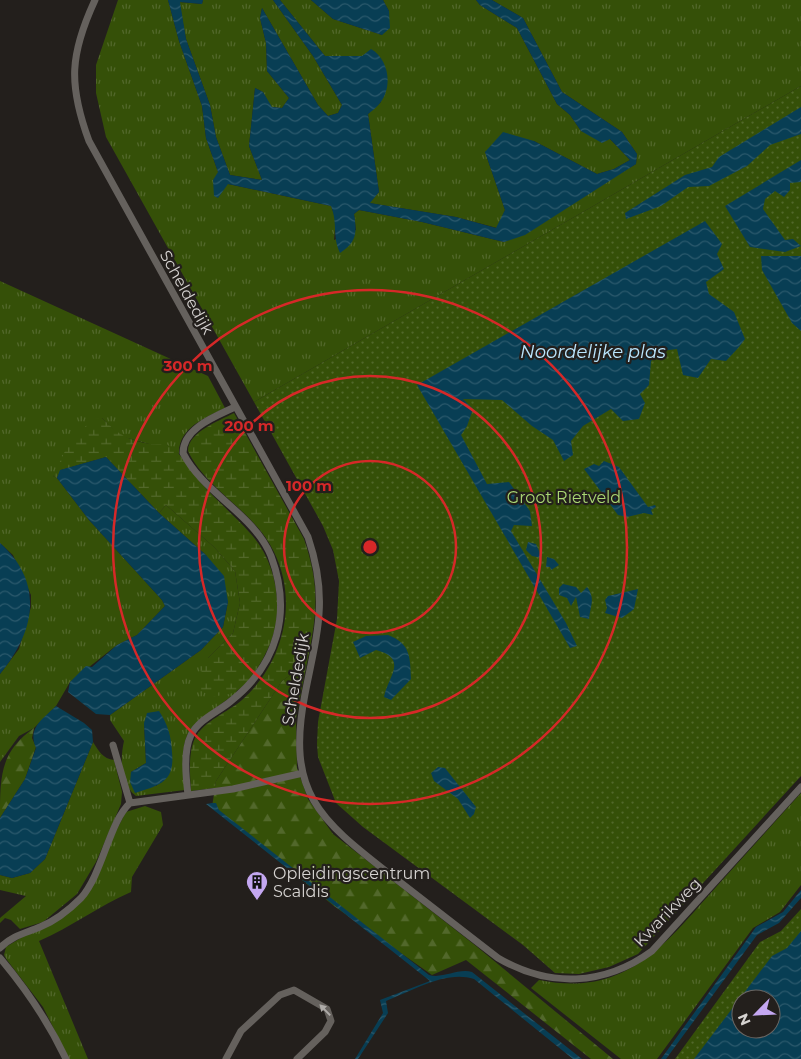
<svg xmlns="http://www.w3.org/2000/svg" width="801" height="1059" font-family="Montserrat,sans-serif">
<defs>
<pattern id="grass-tufts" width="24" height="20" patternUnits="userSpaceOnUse" patternTransform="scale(1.25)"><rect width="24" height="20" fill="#355008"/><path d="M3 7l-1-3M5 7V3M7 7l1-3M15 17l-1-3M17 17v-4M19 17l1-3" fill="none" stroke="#52682b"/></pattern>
<pattern id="forest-firs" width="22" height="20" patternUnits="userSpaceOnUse" patternTransform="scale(1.25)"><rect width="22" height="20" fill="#355008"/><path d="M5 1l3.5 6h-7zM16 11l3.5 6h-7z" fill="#52682b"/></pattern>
<pattern id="wetland-marsh" width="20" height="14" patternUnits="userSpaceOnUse" patternTransform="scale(1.25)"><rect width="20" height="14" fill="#355008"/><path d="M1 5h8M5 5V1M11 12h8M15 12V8" fill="none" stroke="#52682b"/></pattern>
<pattern id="park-dots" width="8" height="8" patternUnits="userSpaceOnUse" patternTransform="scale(1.25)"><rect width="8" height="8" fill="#355008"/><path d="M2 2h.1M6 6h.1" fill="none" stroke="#52682b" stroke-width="1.8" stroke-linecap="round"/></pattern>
<pattern id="water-waves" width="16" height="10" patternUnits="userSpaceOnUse" patternTransform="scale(1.25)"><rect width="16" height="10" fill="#083e54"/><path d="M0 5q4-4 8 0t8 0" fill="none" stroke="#2b596c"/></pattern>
</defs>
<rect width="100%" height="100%" fill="#231f1c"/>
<path fill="url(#grass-tufts)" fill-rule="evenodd" d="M 118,0 L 168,0 L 179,41 L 202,106 L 206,138 L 218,172 L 228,184 L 331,206 L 336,220 L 334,240 L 356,230 L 354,214 L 359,210 L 422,222 L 504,242 L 636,164 L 637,154 L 622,132 L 562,92 L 523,18 L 492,0 L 801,0 L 801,86 L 254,402 L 106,137 L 96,93 L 96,65 Z
M 203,0 L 273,0 L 313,56 L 342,105 L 338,113 L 328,116 L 318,105 L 262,8 L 260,18 L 266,43 L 267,71 L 289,98 L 282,108 L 271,107 L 263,92 L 255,88 L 249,146 L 262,180 L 230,175 L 216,137 L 210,105 L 186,39 L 179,2 L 202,4 Z
M 280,0 L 311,0 L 333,19 L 382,35 L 389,11 L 383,0 L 476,0 L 480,5 L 517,28 L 557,104 L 570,115 L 581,131 L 610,139 L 630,160 L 614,169 L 597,174 L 534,141 L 485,152 L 505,210 L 497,228 L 456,217 L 369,203 L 379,192 L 368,114 L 381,102 L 362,56 L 325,56 Z
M 0,281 L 208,376 L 225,408 C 205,418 178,428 179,454 L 167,445 L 153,445 L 120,436 L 102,418 L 53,476 L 57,478 L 89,520 L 162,600 L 165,606 L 137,635 L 117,645 L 70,682 L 56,706 L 34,728 L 19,736 L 0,762 L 0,674 L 19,649 L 31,607 L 31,595 L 13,555 L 0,543 Z
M 166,505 L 214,547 L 235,571 L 240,603 L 233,633 L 208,658 L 237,692 C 189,729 178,723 185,790 L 136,796 C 120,784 120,758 124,741 L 110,720 L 110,715 L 201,650 L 223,627 L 228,602 L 206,555 L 159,513 ZM 144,723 L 157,786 L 131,772 L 146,763 Z
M 93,742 C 98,750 103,759 114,760 L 122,792 L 121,804 L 96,862 L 77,894 L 43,922 L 20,929 L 11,920 L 5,918 L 0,923 L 0,918 L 26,896 L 0,890 L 0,875 L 12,878 L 30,873 L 45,859 Z
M 801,793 L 801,885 L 780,912 L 753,928 L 657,1059 L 621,1059 L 531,988 L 539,980 C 627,998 665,944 717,886 C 745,855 773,824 801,793 Z
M 145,806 L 161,812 L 163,825 L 132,877 L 131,892 C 99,906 71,927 39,941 L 88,1059 L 69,1059 L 43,1007 L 7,960 L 4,955 L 6,947 L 78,903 L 126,812 Z"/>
<path fill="url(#forest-firs)" d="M 293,673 L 304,678 L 296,718 L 297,768 L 308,799 L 333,834 L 476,946 L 613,1059 L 591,1059 L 466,960 L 432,975 L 334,906 L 212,807 L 216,781 L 282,681 Z
M 34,728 L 32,738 L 36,747 L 25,779 L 0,818 C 0,776 0,752 34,728 Z"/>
<path fill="url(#wetland-marsh)" d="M 234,413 L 304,539 C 323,594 315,623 304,678 L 293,673 L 282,681 L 216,781 L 215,788 L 191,791 C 190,775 188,753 195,738 C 204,721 228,712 242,700 C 283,664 299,602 274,552 C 255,511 207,491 188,451 C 188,432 219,421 234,413 Z
M 102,418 C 119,435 127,440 151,444 C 156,445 162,443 167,445 C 178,448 193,474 202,484 C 217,501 235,516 250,533 C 276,561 285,608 270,644 C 263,660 253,679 238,690 C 232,695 220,695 212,697 L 198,689 L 201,672 L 208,658 L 233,633 L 240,603 L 235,571 L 214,547 L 166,505 L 159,513 L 106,457 L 61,470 L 57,478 L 53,476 L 67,447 L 92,419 Z"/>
<path fill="url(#park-dots)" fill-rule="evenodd" d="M 801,86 L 801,776 L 638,954 L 609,967 L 579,974 L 555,973 L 523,945 L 363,827 L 336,803 L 318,757 L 317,744 L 318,722 L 337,619 L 339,581 L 333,550 L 323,526 L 254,402 Z
M 801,909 L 801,1059 L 675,1059 L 760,942 L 781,931 ZM 741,999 L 771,999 L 771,1029 L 741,1029 Z"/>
<path fill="url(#water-waves)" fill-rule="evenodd" d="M 168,0 L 203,0 L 202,4 L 180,2 L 186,39 L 210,105 L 216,137 L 230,175 L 262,180 L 249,146 L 255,88 L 263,92 L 272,107 L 282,108 L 289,98 L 267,71 L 266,43 L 260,18 L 262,8 L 318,105 L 328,116 L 338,113 L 342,105 L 313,56 L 273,0 L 280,0 L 325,56 L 362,56 L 371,49 C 389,59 393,87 380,103 C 377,107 372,111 368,114 L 379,192 L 370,203 L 456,217 L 496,228 L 505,210 L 485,152 L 503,132 L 534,141 L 597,174 L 614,169 L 630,160 L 610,139 L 602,143 L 581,131 L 570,115 L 557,104 L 517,28 L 480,5 L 476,0 L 492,0 L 523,18 L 562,92 L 622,132 L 637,154 L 636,164 L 525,235 L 504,242 L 422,222 L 359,210 L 354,214 C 357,233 357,242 340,253 C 332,236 338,224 331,206 L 228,184 L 218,198 L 214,196 L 213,180 L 218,172 L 206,138 L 202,106 L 179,41 Z
M 311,0 L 383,0 L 389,11 L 390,28 L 382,35 L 333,19 Z
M 801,107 L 801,134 L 770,145 L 747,166 L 709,186 L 688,187 L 661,206 L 626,219 L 625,213 L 685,175 L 712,167 L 719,157 Z
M 801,160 L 801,182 L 790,183 L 790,190 L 784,197 L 775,191 L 765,199 L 763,209 L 785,240 L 793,239 L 801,246 L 785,252 L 750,247 L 725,206 Z
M 705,221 L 722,244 L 717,254 L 724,269 L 706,282 L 709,294 L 734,312 L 745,339 L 739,347 L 726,361 L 711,359 L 698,378 L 683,375 L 677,349 L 661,351 L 651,361 L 649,385 L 640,394 L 645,403 L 639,419 L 623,421 L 611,409 L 583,426 L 571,441 L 573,455 L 564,461 L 553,440 L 532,426 L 502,400 L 463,399 L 473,409 L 467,426 L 461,435 L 487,484 L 509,482 L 530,511 L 532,526 L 514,525 L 511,531 L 566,623 L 577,646 L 570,648 L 417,385 Z
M 761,256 L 801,256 L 801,331 L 792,323 L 762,270 Z
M 106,457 L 159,513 L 206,555 L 224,576 L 228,602 L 223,627 L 201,650 L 110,715 L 96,714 L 68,692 L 70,682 L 86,666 L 92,667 L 117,645 L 137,635 L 165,606 L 162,600 L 89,520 L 57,478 L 60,470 Z
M 604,461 L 619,467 L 648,507 L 655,505 L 656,507 L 651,510 L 653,515 L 644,513 L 627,517 L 618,515 L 609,503 L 597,499 L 602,493 L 584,469 L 594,464 L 599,466 Z
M 528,542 L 536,544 L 542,558 L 532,556 L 526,550 Z
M 0,543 C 45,583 35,632 0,674 Z
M 547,557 L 554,559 L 559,565 L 551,570 L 550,567 L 546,567 Z
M 563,584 L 576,587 L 581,593 L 587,587 C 596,599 590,606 589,619 L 580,617 L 576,597 L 571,606 L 567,598 L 559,595 L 559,588 Z
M 638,589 L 634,609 L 622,618 L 605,613 L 607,608 L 605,600 L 608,596 Z
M 388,635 C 411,644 410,657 411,679 L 391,700 L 384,697 C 388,676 409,659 376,650 L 360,658 L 353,642 L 366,636 Z
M 56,706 L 84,723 L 92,730 L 93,742 L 45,859 L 30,873 L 12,878 L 0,875 L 0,818 L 25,779 L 36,748 C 27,728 43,719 56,706 Z
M 159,711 C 168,725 171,735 172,752 C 175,782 160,785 135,793 L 130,782 L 131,772 L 146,763 L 144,723 L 147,713 Z
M 438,767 L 445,768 L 476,807 L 474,814 L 470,818 L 458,799 L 434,781 L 431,773 Z
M 212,803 L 216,803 L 219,810 L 429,975 C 443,979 458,968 472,972 L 582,1059 L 573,1059 L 474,979 C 446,970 412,991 386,1001 L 388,1013 L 358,1059 L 355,1059 L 383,1013 L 380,1000 L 430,981 L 206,804 Z
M 801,890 L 801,898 L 779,923 L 757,935 L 666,1059 L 661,1059 L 756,927 L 783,912 Z
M 801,931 L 801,1059 L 694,1059 L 772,956 L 787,948 ZM 741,999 L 771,999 L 771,1029 L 741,1029 Z"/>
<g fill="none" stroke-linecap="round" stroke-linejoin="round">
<path stroke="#65615d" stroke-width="7" d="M 95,0 C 70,54 68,84 89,141 L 308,537 C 329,599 317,633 305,694 C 285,796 322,821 396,879 C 430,905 464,932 498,958 C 549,988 604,986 652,951 L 801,787
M 113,745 L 130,803
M 188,795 C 186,778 183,751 191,735 C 199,719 218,712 231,701 C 278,664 292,612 271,556 C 254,514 203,493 183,453 C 183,428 216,416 235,407
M 0,948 C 11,936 26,933 40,927 C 55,921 70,909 81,898 C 103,873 109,822 130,803 L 233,789 L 303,773
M 0,958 C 27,990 48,1021 66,1059
M 226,1059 L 241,1031 L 280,995 L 294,990 L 327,1009 L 331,1021 L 325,1032 L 297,1059"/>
</g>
<defs><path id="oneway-solid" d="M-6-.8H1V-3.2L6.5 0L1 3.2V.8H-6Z" transform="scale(1.25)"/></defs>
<use fill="#aeaba8" href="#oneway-solid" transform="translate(325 1010) rotate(-134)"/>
<g fill="none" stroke="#d62828" stroke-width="2.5">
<circle cx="370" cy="547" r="86"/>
<circle cx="370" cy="547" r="171"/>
<circle cx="370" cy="547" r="257"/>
</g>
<defs>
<g id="building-pin" transform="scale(1.125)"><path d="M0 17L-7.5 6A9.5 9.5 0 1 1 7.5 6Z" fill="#c4a7f1" stroke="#231f1c"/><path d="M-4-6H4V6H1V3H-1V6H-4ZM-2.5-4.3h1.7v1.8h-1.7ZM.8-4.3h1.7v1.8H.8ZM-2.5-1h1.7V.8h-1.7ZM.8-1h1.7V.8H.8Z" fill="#111"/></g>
</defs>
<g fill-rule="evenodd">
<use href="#building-pin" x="257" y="882"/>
</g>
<g text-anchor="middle" stroke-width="4.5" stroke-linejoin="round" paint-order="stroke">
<g font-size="16" fill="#d6d3d1" stroke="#231f1c">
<text transform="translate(187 292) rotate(61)" y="6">Scheldedijk</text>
<text transform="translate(295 679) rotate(-80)" y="6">Scheldedijk</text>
<text transform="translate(667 912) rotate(-46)" y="6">Kwarikweg</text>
</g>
<g font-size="16" fill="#a9d773" stroke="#231f1c">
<text x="564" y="503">Groot Rietveld</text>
</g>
<g font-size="16" fill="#d6d3d1" stroke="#231f1c" text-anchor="start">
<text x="273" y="879">Opleidingscentrum<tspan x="273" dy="18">Scaldis</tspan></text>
</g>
<g font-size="18" font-style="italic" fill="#bbe6fe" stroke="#231f1c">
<text x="593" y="358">Noordelijke plas</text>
</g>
</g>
<circle cx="370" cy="547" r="8" fill="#d62828" stroke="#231f1c" stroke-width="2.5"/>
<g font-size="15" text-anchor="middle" font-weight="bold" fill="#d62828" stroke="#231f1c" stroke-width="4.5" stroke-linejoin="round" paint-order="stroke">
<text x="188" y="371">300 m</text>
<text x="249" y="431">200 m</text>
<text x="309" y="491">100 m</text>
</g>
<g transform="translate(756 1014) rotate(246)"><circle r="24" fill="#231f1c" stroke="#6b6764"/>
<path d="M0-4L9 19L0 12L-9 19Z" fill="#c4a7f1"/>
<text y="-8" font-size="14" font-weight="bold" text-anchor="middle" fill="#d6d3d1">N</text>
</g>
</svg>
